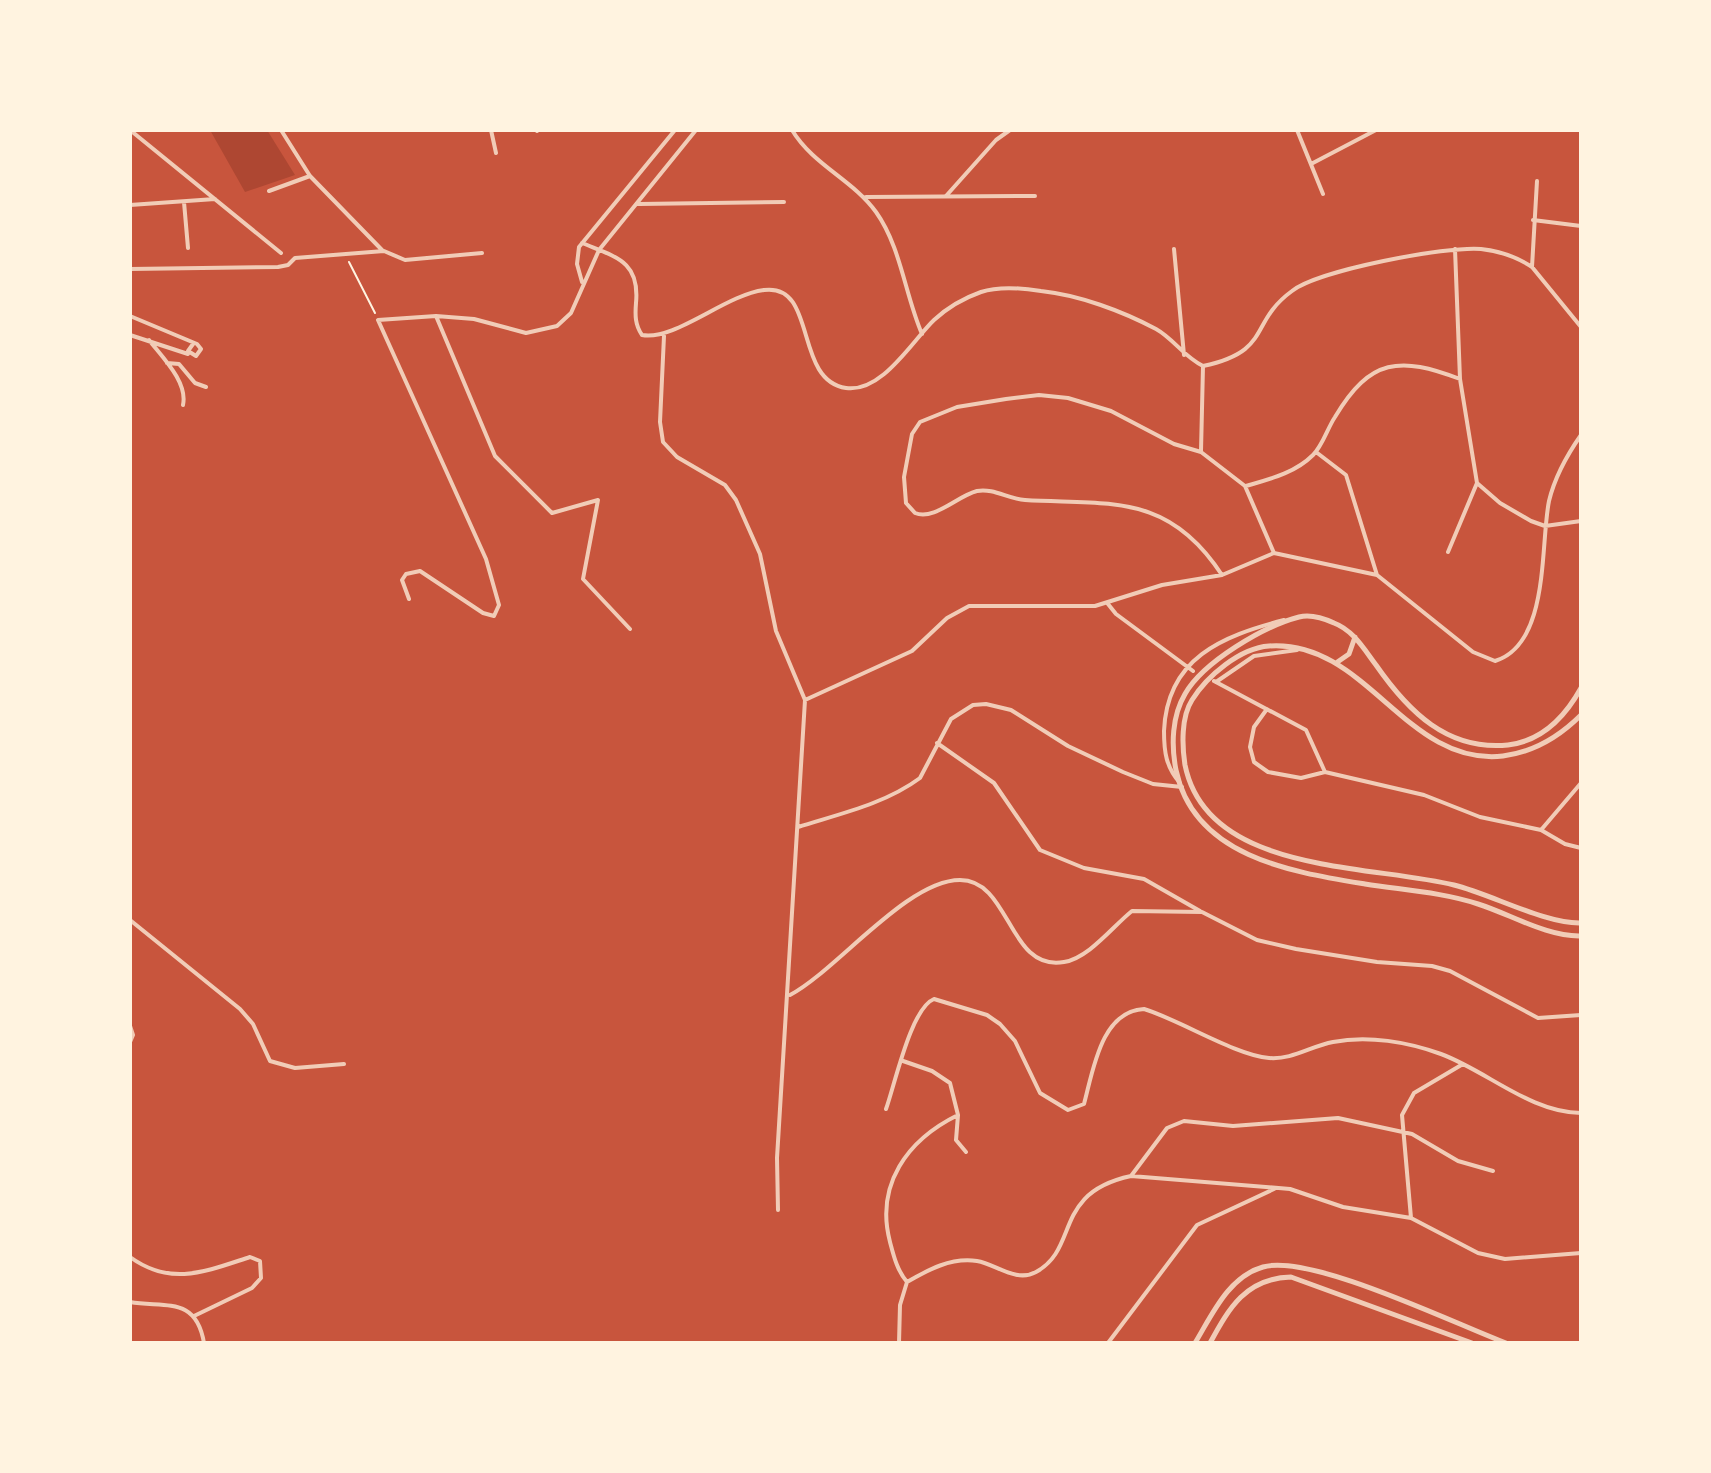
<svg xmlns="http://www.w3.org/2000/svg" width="1711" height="1473" font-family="Manrope,sans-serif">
<rect width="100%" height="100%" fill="#c8553d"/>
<path fill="#ae4732" d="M 210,130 L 267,130 L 295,175 L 245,192 Z"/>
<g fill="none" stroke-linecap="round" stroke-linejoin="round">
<path stroke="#fff3e0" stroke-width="2" d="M 349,262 L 375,313"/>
<path stroke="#f1ccb7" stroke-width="4" d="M 130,130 L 281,253
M 281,130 L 310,176 L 382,250
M 491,130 L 496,153
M 792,130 C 813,165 853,180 876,212 C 901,247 905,295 922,334
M 1297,130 L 1323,194
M 537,131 L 538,130
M 1311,164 L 1376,130
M 269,191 L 310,176
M 946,196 L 996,140 L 1010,130
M 866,197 L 1035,196
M 184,202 L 188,248
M 639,204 L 784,202
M 130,205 L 215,199
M 1533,220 L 1581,226
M 582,243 C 616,257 640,261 636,303 C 635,315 635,325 642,335 C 675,341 725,295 764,290 C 818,283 793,380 846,388 C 882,393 912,341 934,320 C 947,308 964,298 981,292 C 999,286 1022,288 1041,291 C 1079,295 1122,311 1156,329 C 1174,339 1184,357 1203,366 C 1273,351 1248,323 1292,291 C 1319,270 1446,246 1481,249 C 1499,251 1517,257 1532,267 L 1581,327
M 1174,249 L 1184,355
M 1455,249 L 1460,379 L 1477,483 L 1500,503 L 1531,521 L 1545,526 L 1581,521
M 1532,267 L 1537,181
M 130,269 L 278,267 L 288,265 L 295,258 L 384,251 L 405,260 L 482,253
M 582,282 L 577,264 L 579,247 L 675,130
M 130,316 L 197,344 L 201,349 L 196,356 L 188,351 L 193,344
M 436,316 L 495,456 L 552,513 L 598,500 L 583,579 L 630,629
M 130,335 L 188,354
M 664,336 L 660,422 L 663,442 L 677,457 L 725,485 L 736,500 L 760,554 L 776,631 L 805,700 L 777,1158 L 778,1210
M 149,340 C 162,357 188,382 183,405
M 167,363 L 179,364 L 195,383 L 206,387
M 1201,451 L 1203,366
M 1316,452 L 1346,475 L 1377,575
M 1246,486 C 1270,479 1295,473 1313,455 C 1323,445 1327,429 1335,417 C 1370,358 1400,356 1460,379
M 1448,552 L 1477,483
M 1222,575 C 1168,492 1110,505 1025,500 C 1008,499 994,488 977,491 C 957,496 934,521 915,513 L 906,503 L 904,477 L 912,434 L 920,422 L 957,407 L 1006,399 L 1039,395 L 1068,398 L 1111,411 L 1174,444 L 1201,452 L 1245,486 L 1274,553 L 1377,575 L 1473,652 L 1495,661 C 1550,644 1540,545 1549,501 C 1555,476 1567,455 1581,435
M 409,599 L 402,580 L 406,574 L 420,571 L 483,613 L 494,616 L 499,605 L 486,559 L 378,320 L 436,316 L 474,319 L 526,333 L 557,326 L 571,313 L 599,250 L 696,130
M 1108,604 L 1116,614 L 1193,671
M 1214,681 L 1306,730 L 1325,772
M 1216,682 L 1254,656 L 1297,650
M 805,700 L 912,651 L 947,618 L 969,606 L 1095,606 L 1162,585 L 1222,575 L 1274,553
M 1267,709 L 1254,727 L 1250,747 L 1254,762 L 1268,772 L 1301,778 L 1325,772 L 1424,795 L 1480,817 L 1541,830 L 1565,844 L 1581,848
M 937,743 L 994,783 L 1040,850 L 1084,868 L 1144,879 L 1200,911
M 1180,783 C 1166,767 1164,752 1164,731 C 1167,658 1222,636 1284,620
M 798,827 C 839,814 885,804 920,778 L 951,719 L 973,705 L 986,704 L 1011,710 L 1068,746 L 1123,772 L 1153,784 L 1182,787
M 1541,830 L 1581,783
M 130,920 L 240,1009 L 253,1024 L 270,1061 L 295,1068 L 344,1064
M 790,995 C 837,970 907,880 960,880 C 1011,880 1008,972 1064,962 C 1089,958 1113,926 1132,911 L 1202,912 L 1257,940 L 1296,949 L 1377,962 L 1432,966 L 1450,971 L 1538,1018 L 1581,1015
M 130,1026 L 133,1035 L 130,1042
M 886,1109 C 895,1084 911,1008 934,999 L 987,1015 L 1000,1024 L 1015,1041 L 1040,1093 L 1068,1110 L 1084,1104 C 1093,1071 1101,1011 1144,1009 C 1180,1020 1235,1055 1269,1058 C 1292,1060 1311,1046 1333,1042 C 1368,1035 1408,1042 1441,1054 C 1487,1071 1531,1113 1581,1113
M 958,1115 L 956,1140 L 966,1152
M 1131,1176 L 1167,1128 L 1184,1121 L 1233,1126 L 1338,1118 L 1412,1134 L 1458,1161 L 1493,1171
M 1411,1218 L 1402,1115 L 1414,1093 L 1463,1064
M 130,1257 C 171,1287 207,1271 250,1257 L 260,1261 L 261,1278 L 252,1288 L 194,1316
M 907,1282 C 928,1270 951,1257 977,1261 C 996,1264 1016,1283 1036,1272 C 1080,1248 1052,1193 1131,1176 L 1290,1189 L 1343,1207 L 1411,1218 L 1478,1253 L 1505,1259 L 1581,1253
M 130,1302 C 166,1308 196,1296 204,1343
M 899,1343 L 900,1305 L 907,1282 C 897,1270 894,1257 890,1242 C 875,1185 907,1140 958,1115 L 950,1083 L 932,1071 L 903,1061
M 1108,1343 L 1197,1225 L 1274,1189"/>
<path stroke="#f1ccb7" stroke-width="5" d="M 1336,663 L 1349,654 L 1355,637
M 1581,688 C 1565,717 1542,741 1508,745 C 1447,751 1408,711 1376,665 C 1364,649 1353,630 1334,623 C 1323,618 1311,614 1299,617 C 1264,626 1203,662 1185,694 C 1172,716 1171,745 1176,770 C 1194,857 1292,872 1365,884 C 1402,890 1441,892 1478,904 C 1510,914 1547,937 1581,936
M 1581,715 C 1559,737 1534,752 1503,756 C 1406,767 1366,639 1269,646 C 1240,648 1207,676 1192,700 C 1181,717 1182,746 1185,765 C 1207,874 1368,864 1454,885 C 1491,894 1545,924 1581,923
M 1195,1343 C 1212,1315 1228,1277 1263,1267 C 1310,1253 1455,1324 1506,1343
M 1210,1343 C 1229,1308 1246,1278 1291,1277 L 1472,1343"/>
</g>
<rect width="1711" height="1473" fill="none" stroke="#fff3e0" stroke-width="264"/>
</svg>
